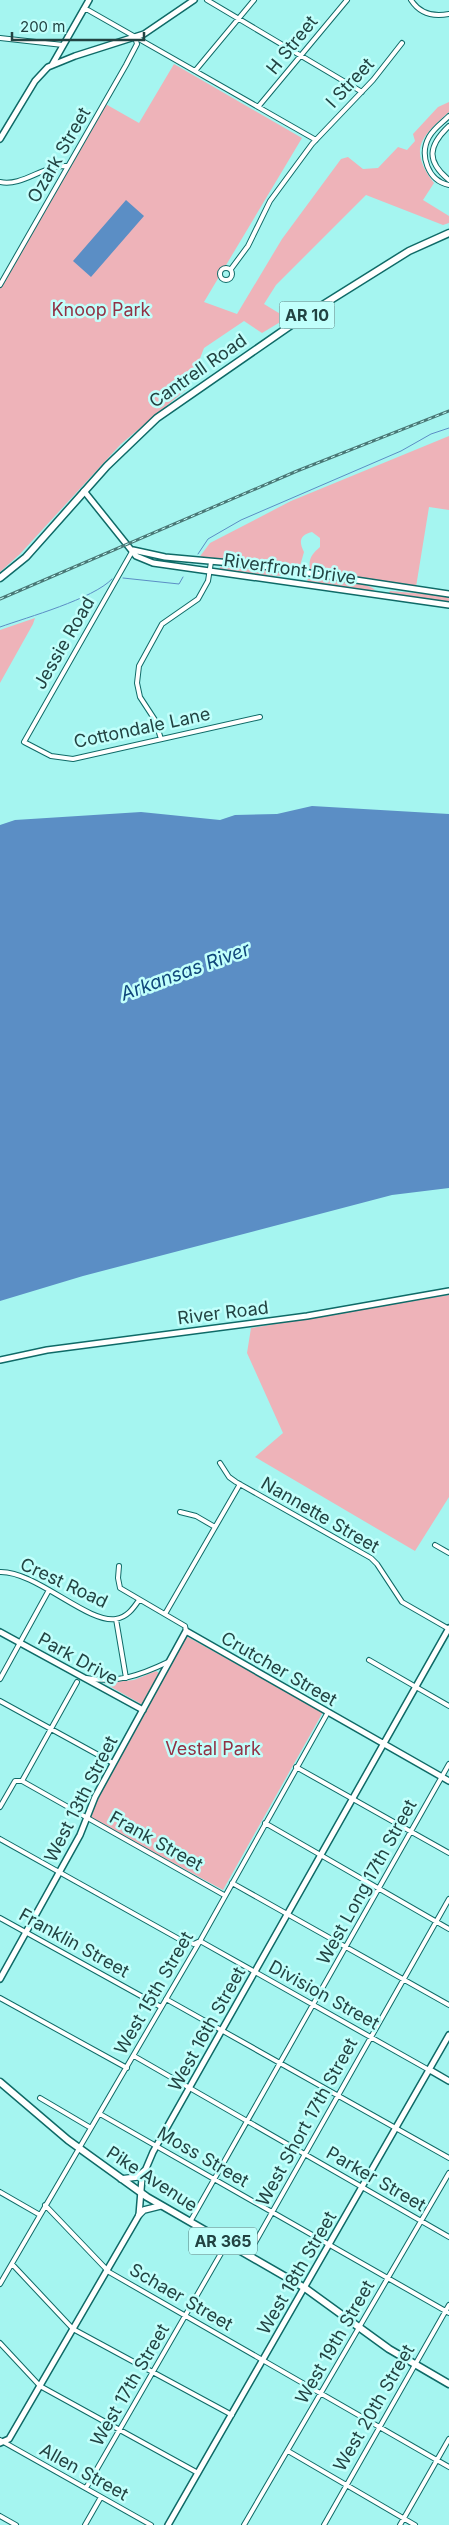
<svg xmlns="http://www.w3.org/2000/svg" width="449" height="2525" font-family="Inter,sans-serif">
<rect width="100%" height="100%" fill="#a5f5f0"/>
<path fill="#eeb3b9" d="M 174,64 L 302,138 L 204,302 L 237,314 L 282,239 L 341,159 L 348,157 L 363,169 L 378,168 L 398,147 L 407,150 L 415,141 L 413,134 L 438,107 L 449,102 L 449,112 C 421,137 408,149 434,183 L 423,200 L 449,216 L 449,223 L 443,225 L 366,195 L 276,285 L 264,304 L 287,318 L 262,333 L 244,321 L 204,348 L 189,387 L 121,444 L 20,554 L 0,572 L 0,284 L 102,102 L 139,123 Z
M 449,436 L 449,510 L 429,507 L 416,587 L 314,571 L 310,569 C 308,558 313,553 320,547 L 320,538 L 312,532 C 299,535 299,542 304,552 L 300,566 L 292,569 L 198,559 L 210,543 L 291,501 Z
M 220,567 C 238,570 282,567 293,576 L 248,575 L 219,571 Z
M 308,579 C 321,579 368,581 375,590 L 368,592 L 312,583 L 307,581 Z
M 390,591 L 449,596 L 449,602 L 395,595 L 389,593 Z
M 35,618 L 33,624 L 0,683 L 0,630 Z
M 449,1295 L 449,1497 L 415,1551 L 255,1457 L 283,1433 L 247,1353 L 251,1328 Z
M 186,1636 L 323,1712 L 223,1890 L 90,1818 L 98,1796 Z
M 156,1671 L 159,1673 L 143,1703 L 141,1704 L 104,1683 L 134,1680 Z"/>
<path fill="#5b8ec5" d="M 126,200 L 144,216 L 91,277 L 73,261 Z
M 312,806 L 449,814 L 449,1188 L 392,1195 L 83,1276 L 0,1301 L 0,825 L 15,820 L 141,812 L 220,820 L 235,815 L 277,814 Z"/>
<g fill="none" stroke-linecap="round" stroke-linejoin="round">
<path stroke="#5b8ec5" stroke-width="1" d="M 198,554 L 208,539 L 241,520 L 401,451 L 431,434 L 449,428
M 123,578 L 179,584 L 183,577
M 0,627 C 28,617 93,599 112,579"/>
<g stroke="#0f6a67" stroke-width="6">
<path id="minor" d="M 207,0 L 362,92
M 411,0 C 420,14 434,17 449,14
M 83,10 L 88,10 L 316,140
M 0,38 L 63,45
M 195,71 L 254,0
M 258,107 L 347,0
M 449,116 C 442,123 434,128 429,137 C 419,155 428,181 449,185
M 449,126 C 428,146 426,161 449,180
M 0,182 C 23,187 44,164 68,166
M220 274a6 6 0 1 1 12 0a6 6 0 1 1-12 0Z
M 231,269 L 248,246 L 270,201 L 312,144 L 373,80 L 402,43
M 0,285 L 126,65 L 137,44 L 135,37
M 133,550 L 24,742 L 51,756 L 73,759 L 260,717
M 161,739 L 155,720 L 140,697 L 137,683 L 139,666 L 162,624 L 198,599 L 208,581 L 211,562
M 220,1463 L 229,1477 L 236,1482 L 371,1558 L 377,1564 L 402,1602 L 449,1629
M 180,1512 L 196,1516 L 215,1527
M 435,1545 L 449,1553
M 119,1566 L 118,1578 L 120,1588 L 185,1626 L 186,1631
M 0,1572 C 36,1571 88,1624 116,1619 C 127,1617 133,1609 139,1600
M 165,1614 L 240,1484
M 116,1619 L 126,1678
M 369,1660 L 449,1706
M 86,1678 C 116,1684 141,1675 168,1662
M 0,1679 L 49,1590
M 0,1701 L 113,1763
M 296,1767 L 449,1853
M 22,1781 L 224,1895
M 22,1781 L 77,1682
M 0,1807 L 15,1781 L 22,1781
M 265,1823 L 449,1929
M 0,1839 L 179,1939 L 194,1944 L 200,1941 L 429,2070
M 232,1883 L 449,2005
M 0,1918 L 161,2007
M 0,1998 L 127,2068
M 166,1999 L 449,2158
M 134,2056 L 449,2237
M 40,2098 L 91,2128
M 100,2114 L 449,2313
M 0,2192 L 40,2215
M 45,2205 L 109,2272 L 449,2467
M 190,2222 L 449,1764
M 248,2255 L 449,1899
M 12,2264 L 73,2329 L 232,2415
M 0,2284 L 200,1941 L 328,1712
M 0,2343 L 40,2386 L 198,2473
M 0,2440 L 151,2525
M 288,2451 L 415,2525
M 86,2488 L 227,2243
M 0,2516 L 16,2525
M 85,2525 L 101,2497
M 244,2525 L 449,2173
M 324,2525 L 449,2305
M 400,2525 L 449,2439"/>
</g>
<g stroke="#0f6a67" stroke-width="8">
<path id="tertiary" d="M 52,65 L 89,0
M 0,139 L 35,81 L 48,67 L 75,56 L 144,34 L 194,0
M 84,491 L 136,556 L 153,563 L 449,605
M 133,550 L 165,557 L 263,566 L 449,594
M 0,1360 L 47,1350 L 307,1316 L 449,1291
M 0,1632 L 143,1710
M 0,1979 L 80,1835 L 95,1797 L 186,1631 L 449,1781
M 430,2070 L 449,2081
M 0,2443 L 9,2439 L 135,2222 L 139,2215 L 142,2178 L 153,2152 L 449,1628
M 168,2525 L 449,2035"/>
</g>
<g stroke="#0f6a67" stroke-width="8">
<path id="secondary" d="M 121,2179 L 137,2177 L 144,2171
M 139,2215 L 144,2210 L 160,2206"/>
</g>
<g stroke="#0f6a67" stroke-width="9">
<path id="primary" d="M 0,578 L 26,557 L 107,466 L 157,418 L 297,321 L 409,251 L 449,233
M 0,2082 L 68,2140 L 147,2197 L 305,2288 L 389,2349 L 449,2384"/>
</g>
<use href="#minor" stroke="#fff" stroke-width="4"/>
<use href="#tertiary" stroke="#fff" stroke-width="5"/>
<use href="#secondary" stroke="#fff" stroke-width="5.5"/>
<use href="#primary" stroke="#fff" stroke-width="6"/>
<g stroke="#497876" stroke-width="3">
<path id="rail" d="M 0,599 L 297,471 L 449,411"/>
</g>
<use href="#rail" stroke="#c1fffb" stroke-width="1" stroke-dasharray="4" stroke-linecap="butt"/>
</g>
<g text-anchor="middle" stroke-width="5" stroke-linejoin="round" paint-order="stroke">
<g fill="#c1fffb" stroke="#527b7a" stroke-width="1">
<rect x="279.5" y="301.5" width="55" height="27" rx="4"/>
<rect x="189" y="2227.5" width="68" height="27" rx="4"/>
</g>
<g font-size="16" font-weight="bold" fill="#224342">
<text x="307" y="321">AR 10</text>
<text x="223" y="2247">AR 365</text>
</g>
<g font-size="18" fill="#224342" stroke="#c1fffb">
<text transform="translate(292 45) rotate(-51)" y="6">H Street</text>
<text transform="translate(350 83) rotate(-47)" y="6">I Street</text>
<text transform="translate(59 155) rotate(-60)" y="6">Ozark Street</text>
<text transform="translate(198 371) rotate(-35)" y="6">Cantrell Road</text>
<text transform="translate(290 569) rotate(8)" y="6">Riverfront Drive</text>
<text transform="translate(64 643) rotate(-60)" y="6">Jessie Road</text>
<text transform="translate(142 728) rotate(-12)" y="6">Cottondale Lane</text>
<text transform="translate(223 1313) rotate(-7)" y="6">River Road</text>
<text transform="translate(320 1515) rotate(30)" y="6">Nannette Street</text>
<text transform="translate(64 1583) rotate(25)" y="6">Crest Road</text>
<text transform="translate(78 1659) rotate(29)" y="6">Park Drive</text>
<text transform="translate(279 1669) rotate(30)" y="6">Crutcher Street</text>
<text transform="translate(81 1799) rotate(-63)" y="6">West 13th Street</text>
<text transform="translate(156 1841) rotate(29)" y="6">Frank Street</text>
<text transform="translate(367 1882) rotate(-61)" y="6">West Long 17th Street</text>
<text transform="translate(74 1943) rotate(29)" y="6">Franklin Street</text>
<text transform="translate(154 1993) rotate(-60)" y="6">West 15th Street</text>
<text transform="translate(324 1995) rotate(29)" y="6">Division Street</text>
<text transform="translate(207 2029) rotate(-61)" y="6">West 16th Street</text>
<text transform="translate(307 2122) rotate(-61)" y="6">West Short 17th Street</text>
<text transform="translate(203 2157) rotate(30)" y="6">Moss Street</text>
<text transform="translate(152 2179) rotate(33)" y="6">Pike Avenue</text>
<text transform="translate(376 2179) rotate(30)" y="6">Parker Street</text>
<text transform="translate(297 2273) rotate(-60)" y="6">West 18th Street</text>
<text transform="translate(181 2297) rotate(30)" y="6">Schaer Street</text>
<text transform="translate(335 2342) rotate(-60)" y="6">West 19th Street</text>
<text transform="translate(130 2385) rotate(-60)" y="6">West 17th Street</text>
<text transform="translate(374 2408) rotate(-60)" y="6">West 20th Street</text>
<text transform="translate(84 2472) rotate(29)" y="6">Allen Street</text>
</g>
<g font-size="18" fill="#913144" stroke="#c1fffb">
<text x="101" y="316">Knoop Park</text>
<text x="213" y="1755">Vestal Park</text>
</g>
<g font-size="19" font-style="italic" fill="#10477b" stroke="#c1fffb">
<text transform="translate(185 971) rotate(-20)" y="7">Arkansas River</text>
</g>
</g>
<path d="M12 32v8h132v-8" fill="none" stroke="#224342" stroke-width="2.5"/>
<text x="20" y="32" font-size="15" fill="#224342" stroke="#c1fffb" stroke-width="4" paint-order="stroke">200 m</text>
</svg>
